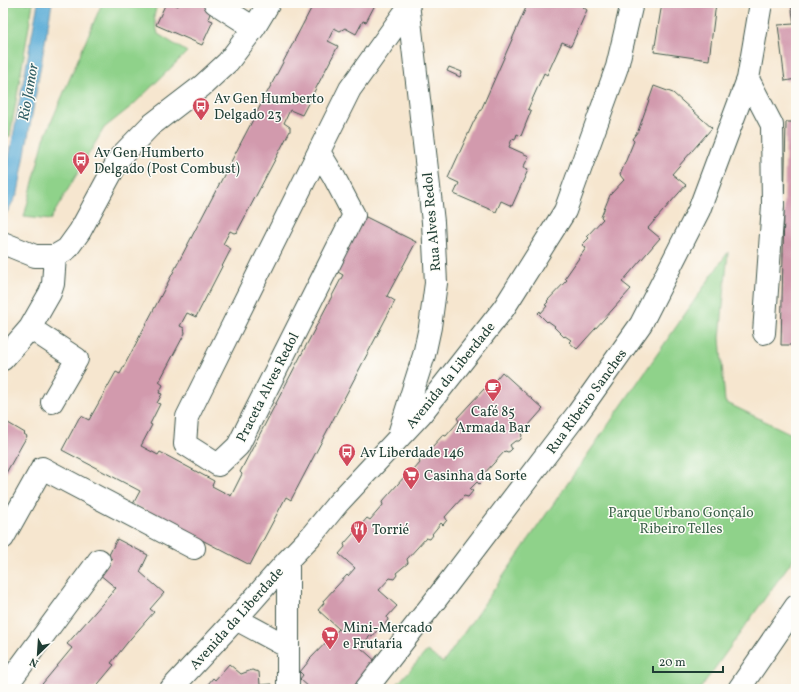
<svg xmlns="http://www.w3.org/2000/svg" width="799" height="692" font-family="Vollkorn,serif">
<rect width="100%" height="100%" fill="#fdfcf7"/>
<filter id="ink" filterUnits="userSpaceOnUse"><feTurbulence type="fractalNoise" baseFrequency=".025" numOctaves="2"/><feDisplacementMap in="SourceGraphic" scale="8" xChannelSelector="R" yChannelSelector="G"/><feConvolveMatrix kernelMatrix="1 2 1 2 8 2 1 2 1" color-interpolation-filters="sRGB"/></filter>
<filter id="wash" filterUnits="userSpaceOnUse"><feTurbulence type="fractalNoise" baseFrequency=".012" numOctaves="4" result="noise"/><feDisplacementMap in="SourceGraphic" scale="16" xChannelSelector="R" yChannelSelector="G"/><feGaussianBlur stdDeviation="0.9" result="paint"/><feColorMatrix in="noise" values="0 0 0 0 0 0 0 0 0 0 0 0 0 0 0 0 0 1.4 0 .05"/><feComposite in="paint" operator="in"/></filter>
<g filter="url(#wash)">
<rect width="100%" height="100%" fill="#f6e6cf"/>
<path fill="#8fd28a" stroke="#57885f" d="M 3,3 L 33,3 L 10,136 L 3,138 Z
M 102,3 L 157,3 L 154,17 L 158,34 L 187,52 L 133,105 L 104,128 L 50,220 L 24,217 L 44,139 Z
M 728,252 L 720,338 L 725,402 L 796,436 L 796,555 L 700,689 L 393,689 L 427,651 L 443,663 Z"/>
<path fill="#5dadd7" stroke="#3e7586" d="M 38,3 L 52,3 L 18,193 L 3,219 L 3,190 Z"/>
<g id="blocks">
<path fill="#d29aad" d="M 166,3 L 172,3 L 178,6 L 180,3 L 214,3 L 208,19 L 213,21 L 202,45 L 156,25 Z
M 314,3 L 376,3 L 366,22 L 363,21 L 356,34 L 345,28 L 340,31 L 334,28 L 328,41 L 338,46 L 302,115 L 290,110 L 284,123 L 290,127 L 290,131 L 237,232 L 234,233 L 230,231 L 223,244 L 231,249 L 196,317 L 187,313 L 180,326 L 184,328 L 185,333 L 159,382 L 163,385 L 159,393 L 162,394 L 157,403 L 160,404 L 150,424 L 152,425 L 141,446 L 158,455 L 160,452 L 214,481 L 212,486 L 231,496 L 242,474 L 240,472 L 343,275 L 336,271 L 364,216 L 416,242 L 387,296 L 395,301 L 291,500 L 286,497 L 250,565 L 133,504 L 140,491 L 62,450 L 79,418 L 81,416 L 89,420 L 116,372 L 120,374 Z
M 528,3 L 584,3 L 583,7 L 587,10 L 571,46 L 562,42 L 547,75 L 544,73 L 528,109 L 531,111 L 521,136 L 517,134 L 515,140 L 512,139 L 509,147 L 529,156 L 523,168 L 528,170 L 512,206 L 501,201 L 496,212 L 454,194 L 459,183 L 448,178 L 474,121 L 481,110 Z
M 662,3 L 716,3 L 709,60 L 654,52 Z
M 791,3 L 796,3 L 796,79 L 785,81 L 778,25 L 794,24 Z
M 449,67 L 462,72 L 460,77 L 447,71 Z
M 654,86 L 673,93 L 712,128 L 672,174 L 686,185 L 648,228 L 660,238 L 622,282 L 631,289 L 577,349 L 569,342 L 571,340 L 565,336 L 564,337 L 554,327 L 555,326 L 548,321 L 547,322 L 538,313 L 540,311 L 541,313 L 547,306 L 545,305 L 548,302 L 547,301 L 567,280 L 565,278 L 586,248 L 582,245 L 589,238 L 587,236 L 603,219 L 601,217 L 610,195 L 624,180 L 620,175 L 634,141 L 632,139 L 638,131 Z
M 786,122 L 796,122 L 796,345 L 781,345 Z
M 502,372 L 543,409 L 521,434 L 522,435 L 521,439 L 519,441 L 515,441 L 510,445 L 512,449 L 510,451 L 508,452 L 505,451 L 482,476 L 485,478 L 479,484 L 477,482 L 470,489 L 473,491 L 468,497 L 464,496 L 454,507 L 445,517 L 447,520 L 443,525 L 441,523 L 432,534 L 433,535 L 430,539 L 426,538 L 417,548 L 407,559 L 408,563 L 396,573 L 397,575 L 394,579 L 390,578 L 379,590 L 397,606 L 387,617 L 388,620 L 384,625 L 382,624 L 372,637 L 370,636 L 360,647 L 380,665 L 358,689 L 311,689 L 300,679 L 303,675 L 300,672 L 309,661 L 309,660 L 339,629 L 318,610 L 324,603 L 323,601 L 347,575 L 348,576 L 355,568 L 339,554 L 345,547 L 344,544 L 367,518 L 370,520 L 383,505 L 382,502 L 405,476 L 407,478 L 420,463 L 419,461 L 443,435 L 446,436 L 459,421 L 457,418 L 484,389 L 487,390 Z
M 3,420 L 25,433 L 24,434 L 27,436 L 6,473 L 3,471 Z
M 117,539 L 148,555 L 140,572 L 164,593 L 150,609 L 154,612 L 131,638 L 111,663 L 114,665 L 94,689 L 38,689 L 72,648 L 67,644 L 116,588 L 99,574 L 112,559 L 108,557 Z
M 229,664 L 241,674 L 252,670 L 259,672 L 260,685 L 272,684 L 272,689 L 204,689 L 213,678 L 215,680 Z"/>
</g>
</g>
<g filter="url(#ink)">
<use href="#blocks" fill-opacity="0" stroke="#3f564b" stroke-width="1"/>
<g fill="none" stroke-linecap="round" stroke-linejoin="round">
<g stroke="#3f564b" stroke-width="24">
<path id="minor" d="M 215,3 L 254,28
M 748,79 L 772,125 L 773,205 L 764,333
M 319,152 L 333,175 L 354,215 L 238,446 L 218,465 L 185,444 L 187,417 L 350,89 L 408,8
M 3,243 L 35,256 L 55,256 L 67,249 L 80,231 L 120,157 L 150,126 L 202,86 L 228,62 L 254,28 L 269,3
M 30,328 L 77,359 L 52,402
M 3,359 L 30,328 L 50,293 L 53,284 L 55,256
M 400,431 L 424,355 L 430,327 L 436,283 L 433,222 L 408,3
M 3,538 L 42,468 L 194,548
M 236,619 L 288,647
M 4,689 L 99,560
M 171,689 L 236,619 L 288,560 L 312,535 L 338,503 L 421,414 L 504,308 L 565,211 L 617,67 L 632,3
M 288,689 L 288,560
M 366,689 L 437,598 L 578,413 L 641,324 L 699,210 L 748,79 L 761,3
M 739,689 L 796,606"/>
</g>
<use href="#minor" stroke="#fff" stroke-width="22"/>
</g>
</g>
<defs>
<g id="bus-pin" transform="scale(0.9)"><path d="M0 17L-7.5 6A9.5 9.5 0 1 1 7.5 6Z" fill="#d1495b" stroke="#fdfcf7"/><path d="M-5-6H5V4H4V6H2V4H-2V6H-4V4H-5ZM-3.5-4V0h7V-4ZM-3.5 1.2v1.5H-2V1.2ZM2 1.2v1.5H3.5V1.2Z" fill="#fff"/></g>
<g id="cafe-pin" transform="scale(0.9)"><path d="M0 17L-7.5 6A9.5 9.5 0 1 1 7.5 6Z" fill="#d1495b" stroke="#fdfcf7"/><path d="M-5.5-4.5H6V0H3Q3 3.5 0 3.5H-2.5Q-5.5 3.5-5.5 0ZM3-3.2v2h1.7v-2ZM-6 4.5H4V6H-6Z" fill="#fff"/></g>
<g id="supermarket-pin" transform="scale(0.9)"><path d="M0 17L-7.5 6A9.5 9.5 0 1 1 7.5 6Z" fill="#d1495b" stroke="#fdfcf7"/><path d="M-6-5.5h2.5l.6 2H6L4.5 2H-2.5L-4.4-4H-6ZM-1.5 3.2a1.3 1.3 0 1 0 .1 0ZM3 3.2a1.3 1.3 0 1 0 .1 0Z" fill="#fff"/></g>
<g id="restaurant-pin" transform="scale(0.9)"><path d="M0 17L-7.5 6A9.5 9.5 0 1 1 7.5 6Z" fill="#d1495b" stroke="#fdfcf7"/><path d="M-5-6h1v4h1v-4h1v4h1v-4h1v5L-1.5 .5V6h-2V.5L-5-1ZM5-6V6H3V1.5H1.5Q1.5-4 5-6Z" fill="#fff"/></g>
</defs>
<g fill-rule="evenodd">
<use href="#bus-pin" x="201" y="106"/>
<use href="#bus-pin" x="81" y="160"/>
<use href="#cafe-pin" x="493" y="387"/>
<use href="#bus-pin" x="347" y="452"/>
<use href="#supermarket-pin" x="411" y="475"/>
<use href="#restaurant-pin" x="359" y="529"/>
<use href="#supermarket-pin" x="330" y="635"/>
</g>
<g text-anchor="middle" stroke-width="3" stroke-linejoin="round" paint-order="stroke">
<g font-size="14" fill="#1f3d34" stroke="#fdfcf7" text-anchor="start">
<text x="214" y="103">Av Gen Humberto<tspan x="214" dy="16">Delgado 23</tspan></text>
<text x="94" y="157">Av Gen Humberto<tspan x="94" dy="16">Delgado (Post Combust)</tspan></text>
<text x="493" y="416" text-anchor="middle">Café 85<tspan x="493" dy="16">Armada Bar</tspan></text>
<text x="360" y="457">Av Liberdade 146</text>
<text x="424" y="480">Casinha da Sorte</text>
<text x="372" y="534">Torrié</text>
<text x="343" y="632">Mini-Mercado<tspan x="343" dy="16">e Frutaria</tspan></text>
</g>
<g font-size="14" fill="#1f3d34" stroke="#fdfcf7">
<text transform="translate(431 222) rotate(-95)" y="5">Rua Alves Redol</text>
<text transform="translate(450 375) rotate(-51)" y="5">Avenida da Liberdade</text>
<text transform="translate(267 387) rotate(-63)" y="5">Praceta Alves Redol</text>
<text transform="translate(586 401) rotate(-54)" y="5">Rua Ribeiro Sanches</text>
<text transform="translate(236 618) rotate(-48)" y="5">Avenida da Liberdade</text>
</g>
<g font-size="14" fill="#3b624a" stroke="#fdfcf7">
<text x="681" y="517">Parque Urbano Gonçalo<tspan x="681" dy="16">Ribeiro Telles</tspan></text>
</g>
<g font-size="15" font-style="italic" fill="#325f65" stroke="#fdfcf7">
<text transform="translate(28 92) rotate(-80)" y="5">Rio Jamor</text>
</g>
</g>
<rect width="799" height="692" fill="none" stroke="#fdfcf7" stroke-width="16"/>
<g transform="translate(38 654) rotate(205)" stroke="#fdfcf7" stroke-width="3" paint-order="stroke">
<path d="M0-3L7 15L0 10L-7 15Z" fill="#1f3d34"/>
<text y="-6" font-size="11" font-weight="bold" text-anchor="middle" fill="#1f3d34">N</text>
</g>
<path d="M653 666v6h70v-6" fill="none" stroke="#1f3d34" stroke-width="2"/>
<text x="659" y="666" font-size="12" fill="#1f3d34" stroke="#fdfcf7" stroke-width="3" paint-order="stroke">20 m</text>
</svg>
